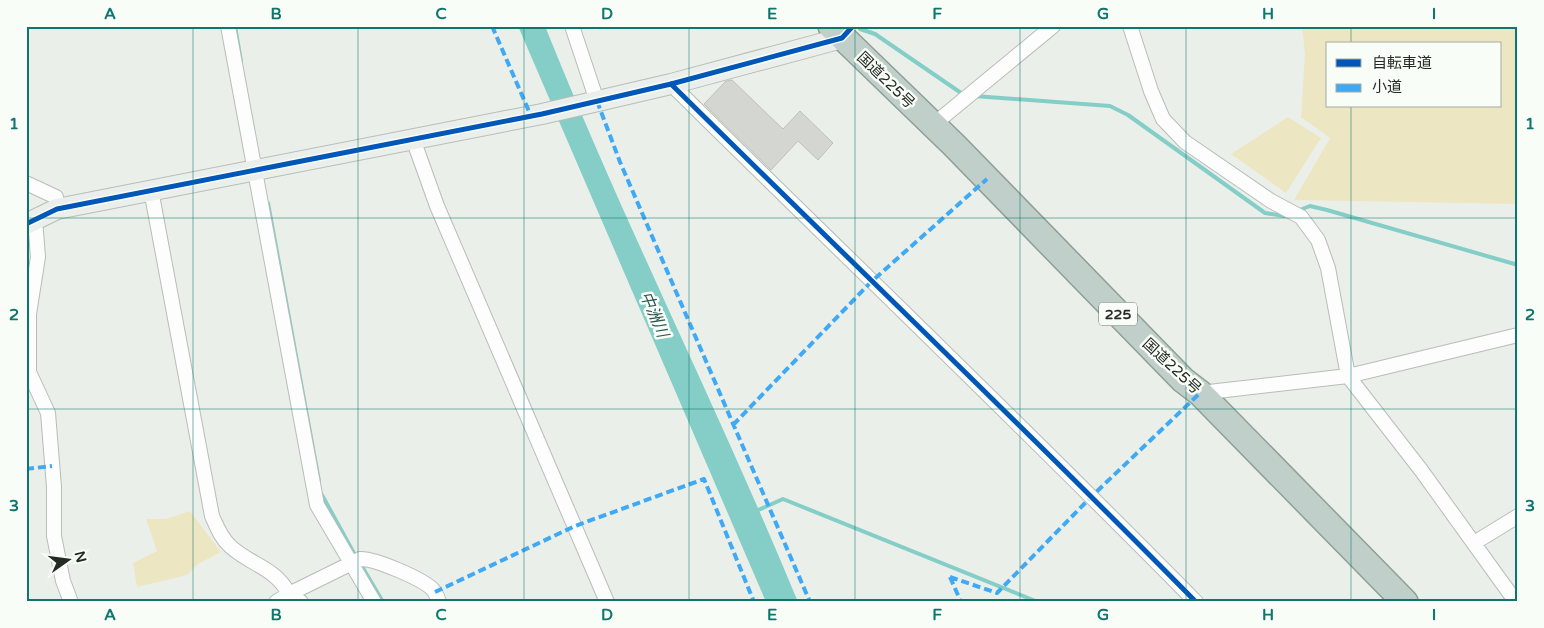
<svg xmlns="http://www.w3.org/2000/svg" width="1544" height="628" font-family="'Varela Round','Noto Sans JP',sans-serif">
<rect width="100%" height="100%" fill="#eaf0e9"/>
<path fill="#ede6c2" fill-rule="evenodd" d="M 1302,26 L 1518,26 L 1518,204 L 1294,200 L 1330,138 L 1301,117 L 1305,54 ZM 1328,44 L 1500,44 L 1500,106 L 1328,106 Z
M 1288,117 L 1321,138 L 1286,193 L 1231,154 Z
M 190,511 L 221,552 L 198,564 L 187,575 L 137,587 L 133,563 L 157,551 L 146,519 L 166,519 Z"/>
<path fill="#84cec7" d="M 518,26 L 545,26 C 623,221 718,408 798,602 L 766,602 Z"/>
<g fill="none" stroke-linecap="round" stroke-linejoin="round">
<path stroke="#84cec7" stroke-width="4" d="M 235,26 L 241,61
M 860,29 L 875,34 L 964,95
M 974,96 L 1110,106 L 1128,115 L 1265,213 L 1284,216 L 1288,214
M 268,203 L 319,481
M 1297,211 L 1310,206 L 1327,210 L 1518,265
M 322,495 L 356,557
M 756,511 L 783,499 L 1038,602
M 360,563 L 383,602"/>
</g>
<path fill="#d4d7d1" stroke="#bfc2bc" d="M 732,80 L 783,129 L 800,111 L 833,143 L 818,160 L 798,141 L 771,170 L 704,104 L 726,81 Z"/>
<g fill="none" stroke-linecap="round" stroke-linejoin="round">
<g stroke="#b8bdb8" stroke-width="16">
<path id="street" d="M 228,26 L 317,505 L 374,602
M 572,26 L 597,101
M 1130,26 L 1151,91 L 1163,119 L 1185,142 L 1271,201 L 1301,217 L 1318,240 L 1328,268 L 1348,376 L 1421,470 L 1516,602
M 671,84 C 846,257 1024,427 1196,602
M 933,125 L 1053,26
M 413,139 L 437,206 L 607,602
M 26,183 L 56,197 L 57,209
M 151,190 L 212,516 C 217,527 221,538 230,546 C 250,565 275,567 289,594 L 360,559 C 374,558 426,580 434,591 C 436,594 438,598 439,602
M 35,219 L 38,257 L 29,314 L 29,372 L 48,413 L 54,487 L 54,536 L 63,581 L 71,602
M 1200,393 L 1348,376 L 1518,335
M 1474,543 L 1518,516
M 276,602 L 289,594 L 301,602"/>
</g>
<g stroke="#b8bdb8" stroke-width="22">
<path id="secondary" d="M 26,224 L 57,209 L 542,114 L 671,84 L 842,38"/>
</g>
<g stroke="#8e9f96" stroke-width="28">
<path id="highway" d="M 831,26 L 954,145 L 1183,380 L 1200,393 L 1405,602"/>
</g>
<use href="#street" stroke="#fcfdfc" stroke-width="14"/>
<use href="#secondary" stroke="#eaefec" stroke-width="20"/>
<use href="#highway" stroke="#c1cfca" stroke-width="25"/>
<path stroke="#3fa9f5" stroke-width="4" stroke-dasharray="8 4" stroke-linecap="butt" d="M 492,26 L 531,116
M 597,101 L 620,162 L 810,602
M 733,425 L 871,282 L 987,179
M 26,469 L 52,466
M 950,577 L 997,593 L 1092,496 L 1200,393
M 950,577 L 961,602
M 435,592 L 575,526 L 704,479 L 754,602"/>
<g stroke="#f8fef7" stroke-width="8">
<path id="cycleway" d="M 671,84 C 846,257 1024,427 1196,602
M 26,224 L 57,209 L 542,114 L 671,84 L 842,38 L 853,26"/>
</g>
<use href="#cycleway" stroke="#0057b8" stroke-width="5"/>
</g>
<path fill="none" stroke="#0f766e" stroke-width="1" stroke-opacity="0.55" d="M 193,26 L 193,602M 358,26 L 358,602M 524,26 L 524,602M 689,26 L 689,602M 855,26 L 855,602M 1020,26 L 1020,602M 1186,26 L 1186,602M 1351,26 L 1351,44M 1351,106 L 1351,602M 26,218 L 1518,218M 26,409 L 1518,409"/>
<g text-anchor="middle" stroke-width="5" stroke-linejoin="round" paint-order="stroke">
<rect fill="#f8fef7" stroke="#656a64" stroke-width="1" x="1099" y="302.5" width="38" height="23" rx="4"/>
<g font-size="14" font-weight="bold" fill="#262a25">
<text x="1118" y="319">225</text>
</g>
<g font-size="15" fill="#262a25" stroke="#f8fef7">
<text transform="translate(886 80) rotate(44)" y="5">国道225号</text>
<text transform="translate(1172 366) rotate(43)" y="5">国道225号</text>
</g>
<g font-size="16" font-style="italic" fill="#285551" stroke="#f8fef7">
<text transform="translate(655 314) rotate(67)" y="6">中洲川</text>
</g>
</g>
<rect width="1544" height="628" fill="none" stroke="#f8fef7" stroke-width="55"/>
<rect x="1326" y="42" width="175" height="65" fill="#f8fef7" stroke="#a4a9a3"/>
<rect x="1336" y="59" width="25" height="8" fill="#0057b8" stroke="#a4a9a3"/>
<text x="1372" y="68" font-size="15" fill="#262a25">自転車道</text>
<rect x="1336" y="84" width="25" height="8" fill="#3fa9f5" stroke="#a4a9a3"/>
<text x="1372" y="92" font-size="15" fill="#262a25">小道</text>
<g transform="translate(68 560) rotate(76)" stroke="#f8fef7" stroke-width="4" paint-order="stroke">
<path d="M0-4L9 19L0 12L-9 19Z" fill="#262a25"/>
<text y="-8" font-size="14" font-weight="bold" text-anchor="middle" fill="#262a25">N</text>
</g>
<rect x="28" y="28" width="1488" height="572" fill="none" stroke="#0f766e" stroke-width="2"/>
<g font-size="16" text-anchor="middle" font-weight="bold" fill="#0f766e">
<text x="110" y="19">A</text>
<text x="276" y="19">B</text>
<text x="441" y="19">C</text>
<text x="607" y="19">D</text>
<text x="772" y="19">E</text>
<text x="937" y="19">F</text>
<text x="1103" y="19">G</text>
<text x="1268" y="19">H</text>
<text x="1434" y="19">I</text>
<text x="14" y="129">1</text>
<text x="1530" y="129">1</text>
<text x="14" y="320">2</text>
<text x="1530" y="320">2</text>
<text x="14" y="511">3</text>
<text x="1530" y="511">3</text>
<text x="110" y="620">A</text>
<text x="276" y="620">B</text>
<text x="441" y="620">C</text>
<text x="607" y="620">D</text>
<text x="772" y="620">E</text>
<text x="937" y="620">F</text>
<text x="1103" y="620">G</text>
<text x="1268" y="620">H</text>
<text x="1434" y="620">I</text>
</g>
</svg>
